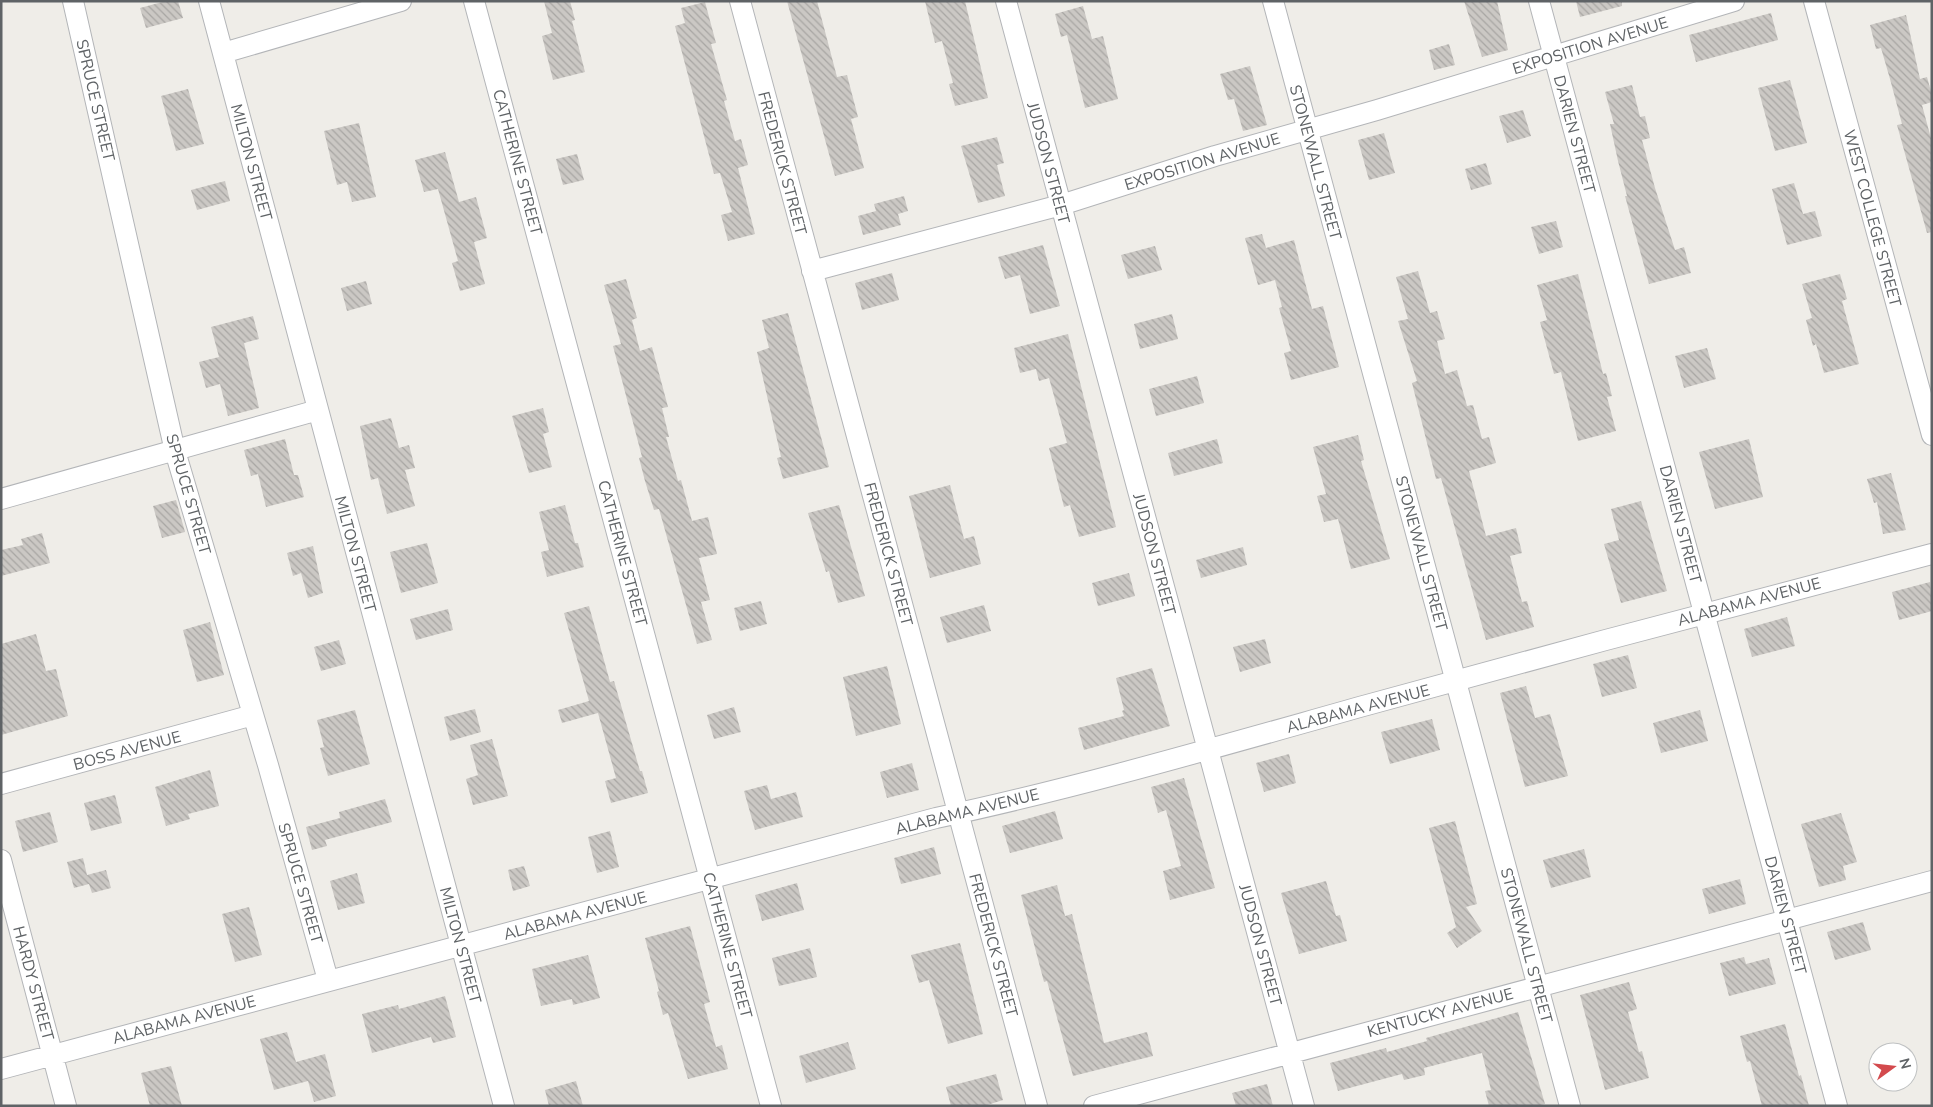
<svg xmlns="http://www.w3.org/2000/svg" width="1933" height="1107" font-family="'Nunito Sans',sans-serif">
<defs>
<pattern id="building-back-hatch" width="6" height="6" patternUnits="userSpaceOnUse" patternTransform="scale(1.25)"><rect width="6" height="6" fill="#cbc8c4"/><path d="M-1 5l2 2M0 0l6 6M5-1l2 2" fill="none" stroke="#a8a6a3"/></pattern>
</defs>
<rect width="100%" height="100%" fill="#efede8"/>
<path fill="url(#building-back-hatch)" d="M 166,1 L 178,1 L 183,18 L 146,28 L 140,8 Z
M 544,1 L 570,1 L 575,20 L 572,21 L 585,72 L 553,80 L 542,36 L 552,33 Z
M 787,1 L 817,1 L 837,77 L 847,75 L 858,117 L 851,119 L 864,168 L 835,176 Z
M 925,1 L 965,1 L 988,98 L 955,106 L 949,84 L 953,83 L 942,41 L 935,43 Z
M 1464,1 L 1497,1 L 1508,50 L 1482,57 Z
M 1576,1 L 1622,1 L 1622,6 L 1580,17 Z
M 705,2 L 716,43 L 711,44 L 727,100 L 724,101 L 735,141 L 741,139 L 748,165 L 738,168 L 755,234 L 728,241 L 721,215 L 732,212 L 720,173 L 714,174 L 675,26 L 685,23 L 681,8 Z
M 1083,6 L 1092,39 L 1103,36 L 1118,99 L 1085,108 L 1067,35 L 1061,37 L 1055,14 Z
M 1771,13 L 1778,40 L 1696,62 L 1689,35 Z
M 1906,15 L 1920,79 L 1927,77 L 1932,95 L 1932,102 L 1922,105 L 1932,142 L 1932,232 L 1927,233 L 1897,125 L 1902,124 L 1890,79 L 1881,48 L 1876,49 L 1870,25 Z
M 1449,44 L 1455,65 L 1434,70 L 1429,50 Z
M 1250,66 L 1267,125 L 1243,131 L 1234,99 L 1228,100 L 1220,74 Z
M 1790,80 L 1807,143 L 1775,151 L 1758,88 Z
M 1632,85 L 1640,117 L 1645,116 L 1650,138 L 1642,140 L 1655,188 L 1675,250 L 1684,247 L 1691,273 L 1649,284 L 1625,196 L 1627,196 L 1618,161 L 1610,124 L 1614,124 L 1605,92 Z
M 188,89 L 204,144 L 176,151 L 161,96 Z
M 1523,110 L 1531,136 L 1507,143 L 1499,116 Z
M 359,123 L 376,197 L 352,202 L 347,182 L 337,185 L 324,131 Z
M 1384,133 L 1395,173 L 1369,180 L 1358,140 Z
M 997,137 L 1004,163 L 997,165 L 1005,196 L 978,203 L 961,146 Z
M 445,152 L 459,202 L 476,197 L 487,238 L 474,242 L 485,284 L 460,291 L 452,263 L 458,261 L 438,189 L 424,192 L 415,160 Z
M 577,154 L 584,180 L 563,185 L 556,159 Z
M 1486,163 L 1492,184 L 1471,190 L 1465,169 Z
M 225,181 L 230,201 L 197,210 L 191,190 Z
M 1794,183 L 1803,214 L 1815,211 L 1822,236 L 1787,245 L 1772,189 Z
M 904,196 L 908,211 L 898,214 L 901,225 L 863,235 L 858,216 L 876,211 L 874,204 Z
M 1556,221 L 1563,247 L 1539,254 L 1531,227 Z
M 1262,234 L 1266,248 L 1294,240 L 1312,309 L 1323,306 L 1339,367 L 1291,380 L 1284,353 L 1291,351 L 1279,308 L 1282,307 L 1275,280 L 1258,285 L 1245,238 Z
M 1043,245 L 1060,306 L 1030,314 L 1020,275 L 1005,279 L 998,257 Z
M 1155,246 L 1162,270 L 1128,279 L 1121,255 Z
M 1418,271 L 1430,313 L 1437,311 L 1445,339 L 1437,341 L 1445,374 L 1457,370 L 1467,406 L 1473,405 L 1482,439 L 1489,437 L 1496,463 L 1469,471 L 1486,536 L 1516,528 L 1522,553 L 1510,556 L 1522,602 L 1527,601 L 1534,627 L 1486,640 L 1441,478 L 1436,479 L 1412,383 L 1417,381 L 1398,321 L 1408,319 L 1396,277 Z
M 892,273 L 899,300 L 862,310 L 855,283 Z
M 1578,274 L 1603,374 L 1606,373 L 1612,396 L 1607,397 L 1616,431 L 1578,441 L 1561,372 L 1554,374 L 1540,322 L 1547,320 L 1537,285 Z
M 1840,274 L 1847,299 L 1842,301 L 1859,364 L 1824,373 L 1816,344 L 1813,346 L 1806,320 L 1812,318 L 1802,284 Z
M 626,279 L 637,318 L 632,320 L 640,351 L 652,347 L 668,407 L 662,408 L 669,437 L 666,437 L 678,481 L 681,480 L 692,521 L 708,517 L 717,554 L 699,558 L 710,600 L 701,602 L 712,640 L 697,644 L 659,509 L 654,510 L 645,481 L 639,458 L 642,457 L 613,346 L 621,344 L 604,285 Z
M 366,281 L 372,304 L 347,311 L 341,288 Z
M 788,313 L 829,467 L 783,479 L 777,458 L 781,457 L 757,352 L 769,348 L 762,320 Z
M 1172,314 L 1178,339 L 1140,349 L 1134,324 Z
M 253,316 L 259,339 L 244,343 L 259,408 L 228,416 L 220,384 L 206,388 L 199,362 L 219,357 L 211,327 Z
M 1068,334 L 1116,527 L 1079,537 L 1070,505 L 1064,507 L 1049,448 L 1067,443 L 1049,378 L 1039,381 L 1036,369 L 1020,373 L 1014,348 Z
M 1707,348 L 1716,379 L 1684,388 L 1675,356 Z
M 1197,376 L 1204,403 L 1156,416 L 1149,389 Z
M 543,408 L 549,432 L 543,434 L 552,467 L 529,473 L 512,416 Z
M 391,418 L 399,448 L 409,445 L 415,468 L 405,470 L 415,506 L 387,514 L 378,478 L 371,480 L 360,426 Z
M 1358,435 L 1364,460 L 1361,461 L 1390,559 L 1351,569 L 1338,519 L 1324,522 L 1317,496 L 1326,494 L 1313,447 Z
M 285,439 L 294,475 L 298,475 L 304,497 L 266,507 L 258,474 L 251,476 L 244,450 Z
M 1217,439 L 1223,463 L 1174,476 L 1168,453 Z
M 1749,439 L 1763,497 L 1715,509 L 1699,452 Z
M 1891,473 L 1906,530 L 1883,534 L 1877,502 L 1874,503 L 1867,479 Z
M 950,485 L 964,539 L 974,536 L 981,564 L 930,578 L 909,496 Z
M 176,500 L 185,532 L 162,538 L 153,506 Z
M 1641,501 L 1667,591 L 1621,603 L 1604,544 L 1619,540 L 1611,509 Z
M 565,505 L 575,543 L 578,543 L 584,567 L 547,577 L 541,552 L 549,550 L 539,512 Z
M 839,505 L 865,596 L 838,603 L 829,571 L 826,572 L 808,513 Z
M 42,533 L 50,563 L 1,576 L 1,550 L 23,545 L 21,539 Z
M 427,543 L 438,583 L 401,593 L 390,552 Z
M 313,546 L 323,593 L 308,598 L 301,573 L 293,576 L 287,553 Z
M 1243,547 L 1247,565 L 1201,578 L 1196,560 Z
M 1129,573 L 1135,596 L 1098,606 L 1092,583 Z
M 1930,582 L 1932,611 L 1899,620 L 1892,592 Z
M 761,601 L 767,624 L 740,631 L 734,608 Z
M 984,605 L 991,631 L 947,643 L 940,617 Z
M 589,606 L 610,682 L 614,681 L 640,771 L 642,771 L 648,793 L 611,803 L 605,781 L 616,778 L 598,713 L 562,723 L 558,710 L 589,701 L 564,613 Z
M 448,609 L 453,630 L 416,640 L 410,619 Z
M 1787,617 L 1795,646 L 1752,657 L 1744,629 Z
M 210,622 L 224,675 L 197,682 L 183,630 Z
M 36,634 L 46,671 L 56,669 L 68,716 L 1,735 L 1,644 Z
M 1265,639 L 1271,663 L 1240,672 L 1233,647 Z
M 339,640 L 346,664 L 321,671 L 314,647 Z
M 1628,655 L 1637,688 L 1602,697 L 1593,664 Z
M 887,666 L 901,724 L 856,736 L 843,677 Z
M 1152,668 L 1170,726 L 1084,750 L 1078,728 L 1124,716 L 1122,711 L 1124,710 L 1116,678 Z
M 1526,686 L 1535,718 L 1550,714 L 1568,776 L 1525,787 L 1500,693 Z
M 734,707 L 741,732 L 714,739 L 707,715 Z
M 475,709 L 481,732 L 450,741 L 444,717 Z
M 355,710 L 370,764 L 328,776 L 320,748 L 324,747 L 317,720 Z
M 1700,710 L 1708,741 L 1661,753 L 1653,723 Z
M 1432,719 L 1440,750 L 1390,764 L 1381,732 Z
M 492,739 L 508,796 L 473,805 L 466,779 L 478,775 L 470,745 Z
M 1289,754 L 1296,783 L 1264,792 L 1256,763 Z
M 912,763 L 919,790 L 887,798 L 880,772 Z
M 210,770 L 219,806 L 188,814 L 190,819 L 166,826 L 155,787 Z
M 1184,778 L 1215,888 L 1170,900 L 1163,871 L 1181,866 L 1166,810 L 1158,813 L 1151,787 Z
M 767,785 L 771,799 L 796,792 L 803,817 L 755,830 L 744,791 Z
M 115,795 L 122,823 L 91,831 L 84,803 Z
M 385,799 L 392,822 L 325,840 L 327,846 L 312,850 L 306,827 L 340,818 L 339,812 Z
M 1055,811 L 1063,839 L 1010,853 L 1002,826 Z
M 50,812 L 58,842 L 23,852 L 15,821 Z
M 1841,813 L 1857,862 L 1843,866 L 1846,880 L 1819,887 L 1801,824 Z
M 1455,821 L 1477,904 L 1466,907 L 1482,931 L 1457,948 L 1447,933 L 1456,927 L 1429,828 Z
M 610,831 L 619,867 L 597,873 L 588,837 Z
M 934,847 L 941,874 L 901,884 L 894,858 Z
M 1584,849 L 1591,877 L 1551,888 L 1543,860 Z
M 83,858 L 87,875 L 106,870 L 111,888 L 92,893 L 89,884 L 74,888 L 67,862 Z
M 524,866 L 530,886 L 513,891 L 508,870 Z
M 357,873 L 365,903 L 338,910 L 330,881 Z
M 1740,879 L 1746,904 L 1709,914 L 1702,889 Z
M 1326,881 L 1336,916 L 1340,915 L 1347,941 L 1299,954 L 1281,893 Z
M 797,883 L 804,910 L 762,921 L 755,895 Z
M 1057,885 L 1065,916 L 1072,914 L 1104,1043 L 1147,1032 L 1153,1056 L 1073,1076 L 1047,981 L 1044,982 L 1021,895 Z
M 249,907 L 262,955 L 235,962 L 222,914 Z
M 1863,922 L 1871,950 L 1835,960 L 1827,932 Z
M 690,926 L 710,1002 L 704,1004 L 716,1047 L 722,1045 L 728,1069 L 688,1079 L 668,1013 L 663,1015 L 657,992 L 659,991 L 645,938 Z
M 960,943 L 983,1034 L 948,1044 L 929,980 L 919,983 L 911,955 Z
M 810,948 L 817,977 L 779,986 L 772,958 Z
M 588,955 L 600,998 L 573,1005 L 572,999 L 541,1006 L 532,969 Z
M 1744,957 L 1746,964 L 1769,958 L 1776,984 L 1729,996 L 1720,963 Z
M 1629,982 L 1637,1009 L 1628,1012 L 1639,1052 L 1642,1051 L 1649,1078 L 1605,1090 L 1580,995 Z
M 445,996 L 456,1037 L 433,1043 L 431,1037 L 372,1053 L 362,1014 L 398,1005 L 399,1009 Z
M 1518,1012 L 1545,1104 L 1536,1106 L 1489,1106 L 1485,1091 L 1491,1090 L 1482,1053 L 1424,1068 L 1425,1075 L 1404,1080 L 1402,1074 L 1338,1091 L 1330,1063 L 1386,1048 L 1387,1052 L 1427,1041 L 1426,1038 Z
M 1785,1024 L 1799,1076 L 1801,1075 L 1809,1106 L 1762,1106 L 1750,1061 L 1747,1062 L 1740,1036 Z
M 287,1032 L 296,1062 L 325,1054 L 336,1096 L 314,1102 L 308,1081 L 274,1090 L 260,1039 Z
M 848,1042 L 856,1069 L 806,1083 L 799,1056 Z
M 171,1066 L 182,1106 L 150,1106 L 141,1073 Z
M 996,1074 L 1003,1100 L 984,1106 L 951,1106 L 946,1087 Z
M 576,1081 L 583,1106 L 549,1106 L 545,1090 Z
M 1267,1084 L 1273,1106 L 1236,1106 L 1232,1093 Z"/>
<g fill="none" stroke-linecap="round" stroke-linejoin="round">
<g stroke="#b3b5b8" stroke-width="22">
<path id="minor" d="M 73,1 L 175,451 L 268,765 L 328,980
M 209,1 L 504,1106
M 474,1 L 771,1106
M 740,1 L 1037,1106
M 1006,1 L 1304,1106
M 1273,1 L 1570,1106
M 1539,1 L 1837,1106
M 1814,1 L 1932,435
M 223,53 L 401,1
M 812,271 L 1061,205 L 1215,156 L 1377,110 L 1734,1
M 1,499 L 318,410
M 1,784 L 253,715
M 1,860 L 66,1106
M 1,1069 L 936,818 C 1081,787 1224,745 1367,705 C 1555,653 1743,603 1932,554
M 1094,1106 L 1932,881"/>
</g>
<use href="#minor" stroke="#fff" stroke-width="20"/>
</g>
<g text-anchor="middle" stroke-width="4.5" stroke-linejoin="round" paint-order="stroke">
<g font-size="16" fill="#5f6366" stroke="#fff">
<text transform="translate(1590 45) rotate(-17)" y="6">EXPOSITION AVENUE</text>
<text transform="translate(96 100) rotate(77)" y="6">SPRUCE STREET</text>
<text transform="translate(1575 134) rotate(75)" y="6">DARIEN STREET</text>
<text transform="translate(1202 161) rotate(-17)" y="6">EXPOSITION AVENUE</text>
<text transform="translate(252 162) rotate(75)" y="6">MILTON STREET</text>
<text transform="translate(518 162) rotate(75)" y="6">CATHERINE STREET</text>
<text transform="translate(1316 162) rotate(75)" y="6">STONEWALL STREET</text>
<text transform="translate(783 163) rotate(75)" y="6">FREDERICK STREET</text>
<text transform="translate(1049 163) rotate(75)" y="6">JUDSON STREET</text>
<text transform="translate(1873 218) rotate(75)" y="6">WEST COLLEGE STREET</text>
<text transform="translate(189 494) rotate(74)" y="6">SPRUCE STREET</text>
<text transform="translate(1681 524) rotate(75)" y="6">DARIEN STREET</text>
<text transform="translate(623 553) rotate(75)" y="6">CATHERINE STREET</text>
<text transform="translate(1422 553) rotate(75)" y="6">STONEWALL STREET</text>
<text transform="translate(356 554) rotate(75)" y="6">MILTON STREET</text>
<text transform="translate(889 554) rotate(75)" y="6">FREDERICK STREET</text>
<text transform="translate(1155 554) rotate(75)" y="6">JUDSON STREET</text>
<text transform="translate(1749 601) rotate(-15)" y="6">ALABAMA AVENUE</text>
<text transform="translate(1358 708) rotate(-15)" y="6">ALABAMA AVENUE</text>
<text transform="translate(127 750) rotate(-15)" y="6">BOSS AVENUE</text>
<text transform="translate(967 811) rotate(-14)" y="6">ALABAMA AVENUE</text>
<text transform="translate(301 883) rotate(74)" y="6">SPRUCE STREET</text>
<text transform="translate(575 915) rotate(-15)" y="6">ALABAMA AVENUE</text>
<text transform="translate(1786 915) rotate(75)" y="6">DARIEN STREET</text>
<text transform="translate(461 945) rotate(75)" y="6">MILTON STREET</text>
<text transform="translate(728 945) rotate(75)" y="6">CATHERINE STREET</text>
<text transform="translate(994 945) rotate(75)" y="6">FREDERICK STREET</text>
<text transform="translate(1261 945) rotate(75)" y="6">JUDSON STREET</text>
<text transform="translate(1527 945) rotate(75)" y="6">STONEWALL STREET</text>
<text transform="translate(34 983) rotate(75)" y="6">HARDY STREET</text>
<text transform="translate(1440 1012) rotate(-15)" y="6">KENTUCKY AVENUE</text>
<text transform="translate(184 1019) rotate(-15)" y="6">ALABAMA AVENUE</text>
</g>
</g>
<rect width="1933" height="1107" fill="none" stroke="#5f6366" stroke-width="5"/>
<g transform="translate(1893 1067) rotate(75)"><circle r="24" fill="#ffffff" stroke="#bfc1c2"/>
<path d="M0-4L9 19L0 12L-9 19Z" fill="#d34a4d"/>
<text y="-8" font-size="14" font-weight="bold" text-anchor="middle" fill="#5f6366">N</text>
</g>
</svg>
